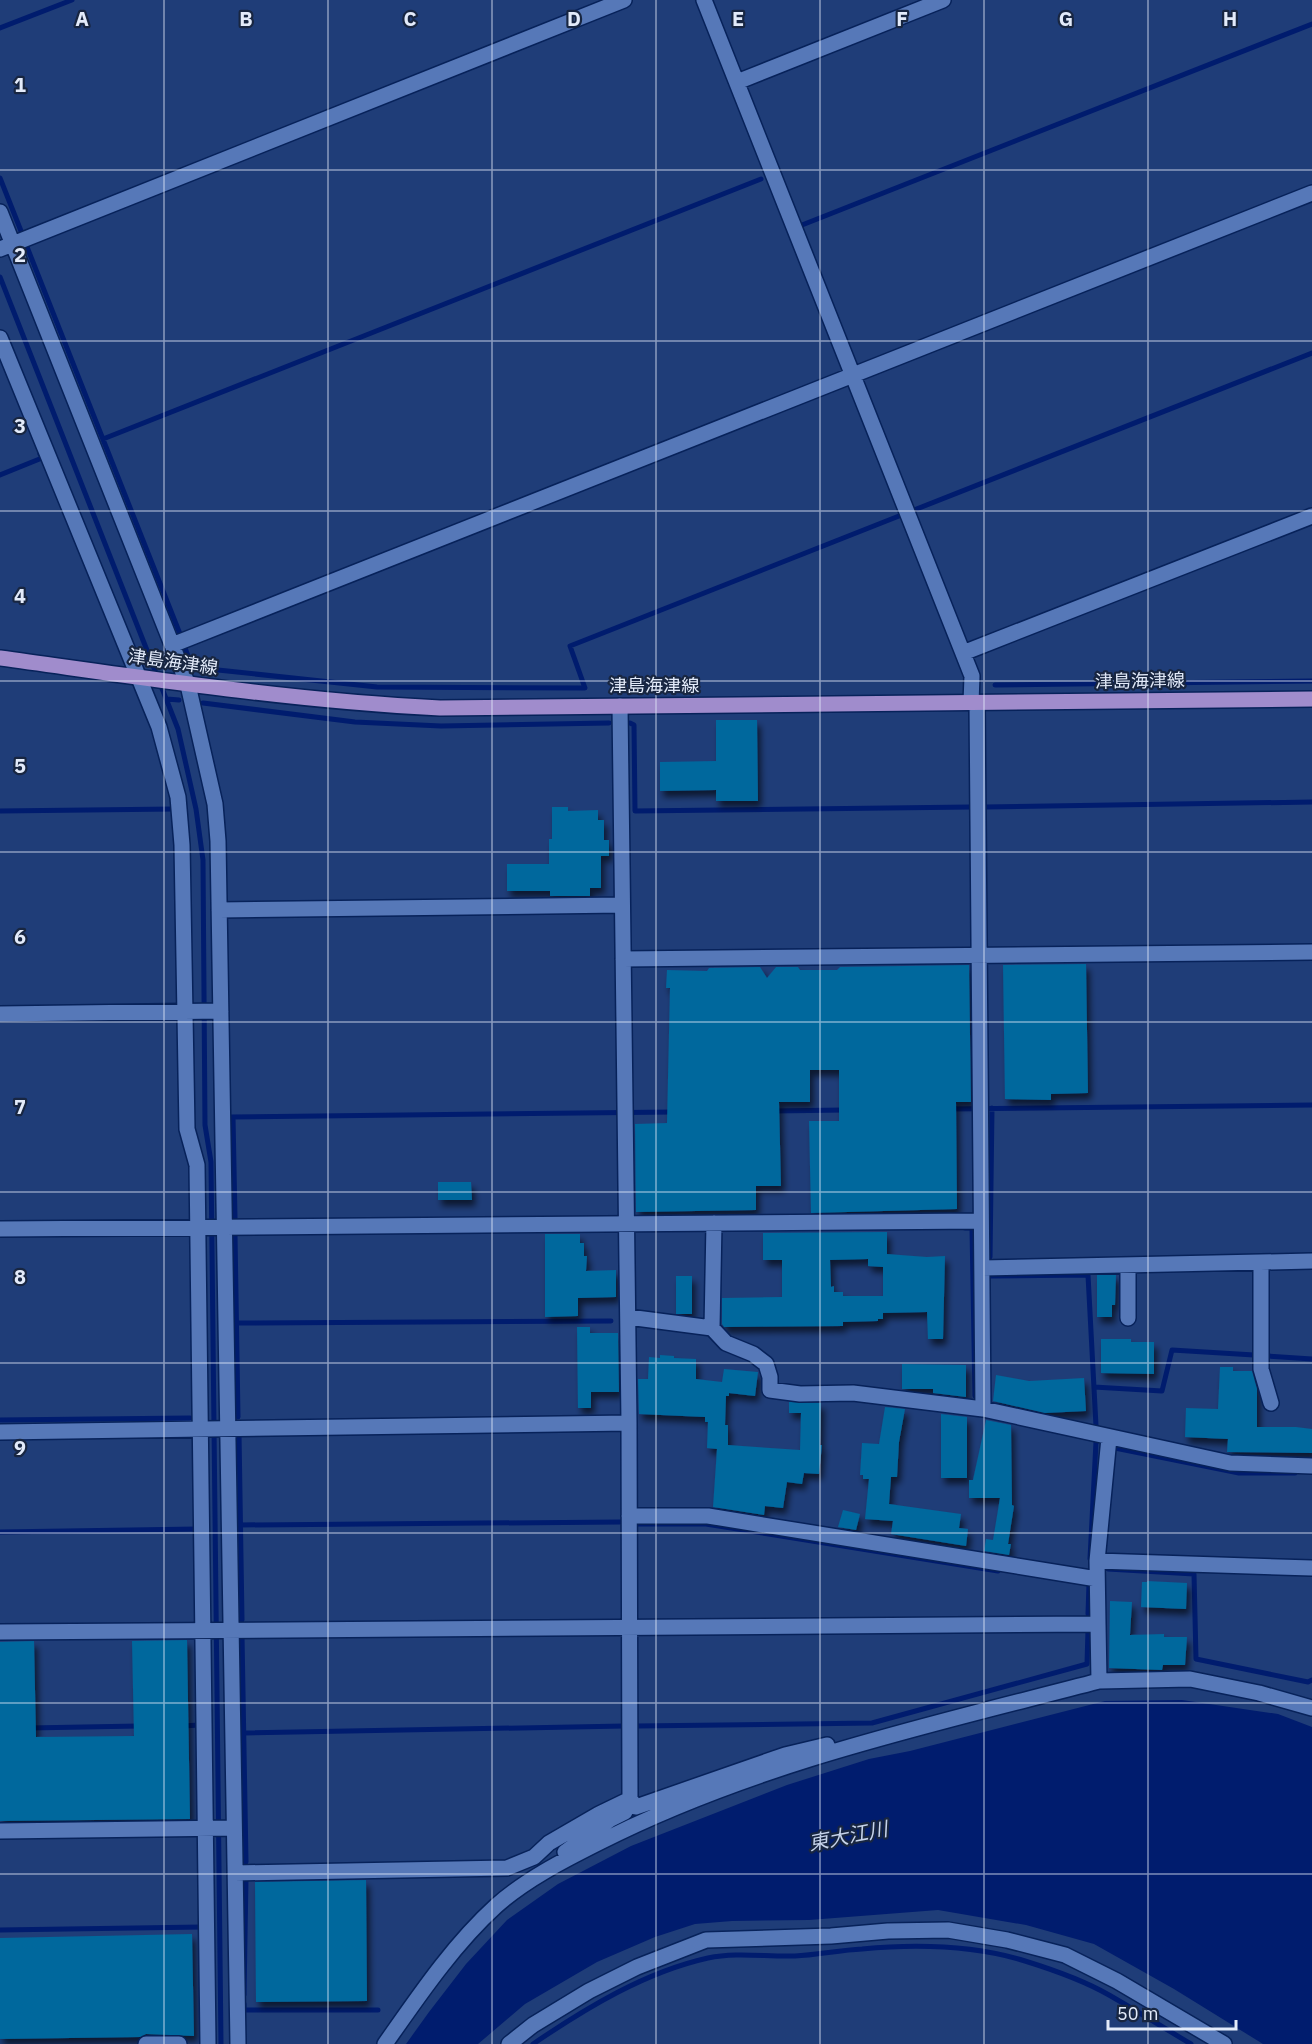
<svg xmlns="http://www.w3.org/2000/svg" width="1312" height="2044" font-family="'IBM Plex Sans','Noto Sans JP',sans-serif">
<defs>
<filter id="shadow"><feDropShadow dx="3.5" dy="6" stdDeviation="3" flood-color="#0009"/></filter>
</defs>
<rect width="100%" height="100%" fill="#1f3d78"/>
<path fill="#001c6e" d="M 1182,1700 L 1278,1714 L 1312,1727 L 1312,2044 L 1263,2044 L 1174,1989 L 1094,1944 L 1026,1925 L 938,1910 L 809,1920 L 732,1921 L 695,1924 L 655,1937 L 597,1962 L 525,2004 L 478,2044 L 406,2044 L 429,2012 L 466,1964 L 507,1920 L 558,1884 L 631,1846 L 787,1785 L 869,1759 L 910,1751 L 1105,1701 Z"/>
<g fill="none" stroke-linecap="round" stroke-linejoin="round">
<path stroke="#001c6e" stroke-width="5" d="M 0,28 L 72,0
M 0,178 L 21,231
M 802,225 L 1312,24
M 27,247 L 180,634
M 0,277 L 178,729 L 196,809 L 203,860 L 205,1125 L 211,1162 L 221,2044
M 103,439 L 761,179
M 0,475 L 42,458 L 40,454
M 914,510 L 1312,353
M 185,648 L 191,664 L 199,668 L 377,687 L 585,688 L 570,646 L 899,516
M 995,685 L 1312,681
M 167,699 L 179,700
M 203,703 L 355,722 L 441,726 L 609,723
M 630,723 L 634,725 L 635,811 L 971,807
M 985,807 L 1312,802
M 0,811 L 174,809
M 949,1109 L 1312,1105
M 772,1111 L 844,1110
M 231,1117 L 673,1112
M 233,1117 L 235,1218
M 965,1228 L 972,1228 L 975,1396
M 235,1235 L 238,1417
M 990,1257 L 992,1108
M 990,1276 L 1088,1275 L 1096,1426
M 237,1323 L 611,1321
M 1267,1356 L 1312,1359
M 1094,1387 L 1162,1391 L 1172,1350 L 1254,1355
M 0,1420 L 190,1418
M 239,1434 L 242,1620
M 1115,1448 L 1239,1473 L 1295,1473
M 637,1524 L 706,1524 L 998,1571
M 240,1525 L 620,1522
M 0,1532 L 197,1529
M 1090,1559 L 1096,1442
M 1108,1569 L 1194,1574 L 1196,1659 L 1308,1682 L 1312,1680
M 1088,1614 L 1089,1584
M 242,1636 L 246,1862
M 182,1726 L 200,1725
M 637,1726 L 872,1723 L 1087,1664 L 1088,1630
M 29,1728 L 139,1726
M 244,1733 L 624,1726
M 0,1930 L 202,1927
M 244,1995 L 246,1878
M 244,2004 L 244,2010 L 378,2010
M 533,2044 C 586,2008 645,1972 708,1958 C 737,1952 766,1957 795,1956 C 817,1955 840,1950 862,1949 C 916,1944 973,1945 1025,1961 C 1054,1970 1083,1980 1109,1995 C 1137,2011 1164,2028 1191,2044"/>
</g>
<path fill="#03679d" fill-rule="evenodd" filter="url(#shadow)" d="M 716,720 L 757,720 L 758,801 L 716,801 L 716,790 L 660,791 L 660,762 L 716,761 Z
M 552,807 L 568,807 L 568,811 L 598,810 L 598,820 L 604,820 L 604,840 L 609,840 L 609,856 L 601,856 L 601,888 L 590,888 L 590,896 L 550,896 L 550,891 L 507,891 L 507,864 L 549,864 L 549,839 L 552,839 Z
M 1086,964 L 1088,1093 L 1051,1094 L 1051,1100 L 1005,1099 L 1003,965 Z
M 969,965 L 971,1102 L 956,1102 L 957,1209 L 811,1213 L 809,1121 L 839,1121 L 839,1070 L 810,1070 L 810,1102 L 779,1102 L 781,1186 L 756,1186 L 756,1210 L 636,1212 L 635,1124 L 667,1123 L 670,988 L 666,988 L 667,970 L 707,971 L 709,968 L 760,967 L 767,978 L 776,967 L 798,967 L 800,970 L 837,970 L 840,967 Z
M 438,1182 L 471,1182 L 472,1200 L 438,1200 Z
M 887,1232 L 887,1254 L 927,1257 L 945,1256 L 943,1339 L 928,1339 L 927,1312 L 883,1313 L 883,1319 L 878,1319 L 878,1321 L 843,1322 L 843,1326 L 724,1327 L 722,1324 L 722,1298 L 782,1297 L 782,1260 L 763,1260 L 763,1233 ZM 868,1259 L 868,1266 L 883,1267 L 883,1296 L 843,1296 L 843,1292 L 834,1292 L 834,1286 L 831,1287 L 830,1260 Z
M 545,1234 L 580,1234 L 580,1243 L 584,1243 L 584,1256 L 587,1256 L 586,1271 L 616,1270 L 616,1297 L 578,1298 L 578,1316 L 545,1317 Z
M 1097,1275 L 1116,1275 L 1115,1305 L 1112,1305 L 1112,1317 L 1097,1317 Z
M 676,1276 L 692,1276 L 692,1314 L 676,1314 Z
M 577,1327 L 590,1327 L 590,1333 L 618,1333 L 619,1392 L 591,1392 L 591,1408 L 578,1408 Z
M 1101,1339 L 1131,1339 L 1131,1342 L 1154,1342 L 1154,1374 L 1101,1373 Z
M 660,1355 L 674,1356 L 674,1358 L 696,1359 L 696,1379 L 722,1382 L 724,1369 L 758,1372 L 755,1396 L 729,1393 L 729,1396 L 726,1396 L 725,1425 L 728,1425 L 728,1445 L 800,1450 L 801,1413 L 789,1413 L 789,1402 L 821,1403 L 820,1445 L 822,1445 L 819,1474 L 804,1473 L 802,1484 L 787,1482 L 783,1508 L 765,1506 L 764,1515 L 713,1507 L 717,1449 L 707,1448 L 708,1422 L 705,1422 L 705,1417 L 639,1414 L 638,1379 L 648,1379 L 649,1357 L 660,1358 Z
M 902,1364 L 966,1365 L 966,1397 L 933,1393 L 933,1389 L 902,1389 Z
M 1220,1367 L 1233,1367 L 1233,1371 L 1252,1371 L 1257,1389 L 1257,1427 L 1296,1427 L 1312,1429 L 1312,1453 L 1227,1452 L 1228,1439 L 1185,1437 L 1186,1408 L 1218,1409 Z
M 996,1375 L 1029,1381 L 1084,1378 L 1086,1411 L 1045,1413 L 993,1401 Z
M 885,1407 L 905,1409 L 899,1442 L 897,1477 L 891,1477 L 889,1504 L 961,1514 L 959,1528 L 968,1529 L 966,1546 L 891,1534 L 893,1521 L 865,1519 L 869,1479 L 863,1479 L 863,1475 L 860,1475 L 862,1443 L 879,1444 Z
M 941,1414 L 967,1417 L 967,1478 L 941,1478 Z
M 986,1420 L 1011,1425 L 1012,1505 L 1014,1506 L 1008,1544 L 1011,1544 L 1009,1555 L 984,1551 L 986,1539 L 993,1540 L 1000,1498 L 969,1498 L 969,1480 L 973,1480 Z
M 843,1510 L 860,1514 L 856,1530 L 838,1527 Z
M 1147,1581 L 1187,1583 L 1186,1609 L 1141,1607 L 1142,1582 L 1147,1582 Z
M 1110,1601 L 1132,1602 L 1130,1635 L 1164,1634 L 1164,1637 L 1187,1637 L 1185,1665 L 1163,1665 L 1162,1670 L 1109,1668 Z
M 187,1640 L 190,1819 L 0,1821 L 0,1642 L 34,1641 L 36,1737 L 134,1736 L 132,1641 Z
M 366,1880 L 367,2001 L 256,2002 L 255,1882 Z
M 192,1934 L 194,2036 L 146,2034 L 140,2037 L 0,2039 L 0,1938 Z"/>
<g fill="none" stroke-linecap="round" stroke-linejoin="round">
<g stroke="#07225a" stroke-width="18">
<path id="minor" d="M 704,0 L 972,676 L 971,703
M 737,82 L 943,0
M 0,212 L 188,685 L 215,804 L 218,841 L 238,2044
M 0,249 L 624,0
M 0,338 L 159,727 L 178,797 L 182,845 L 187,1129 L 197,1165 L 208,2044
M 172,645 L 1312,193
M 963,653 L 1312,516
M 977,703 L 983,1409
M 219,910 L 622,905
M 623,959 L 1312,952
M 0,1014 L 221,1011
M 0,1229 L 981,1221
M 1261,1262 L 1261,1369 L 1271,1403
M 982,1268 L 1312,1261
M 628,1317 L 712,1328 L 714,1223
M 1128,1318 L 1128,1265
M 712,1328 L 726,1343 L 753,1354 L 766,1364 L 770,1377 L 770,1390 L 800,1394 L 853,1393 L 983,1409 L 1230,1463 L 1312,1466
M 0,1432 L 629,1423
M 629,1516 L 708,1516 L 1097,1579
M 1097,1561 L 1312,1568
M 1098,1624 L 1099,1681 L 1190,1679 L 1259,1693 L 1312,1708
M 0,1632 L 1098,1624 L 1097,1561 L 1109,1438
M 630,1799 L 636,1807 L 785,1755 L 827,1745
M 0,1831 L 234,1828
M 565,1852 L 611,1819 L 625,1812
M 235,1873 L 507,1868 L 534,1857 L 549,1843 L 599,1814 L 630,1799 L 629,1423 L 620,706
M 146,2044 L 179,2044
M 385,2044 C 418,1997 453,1945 496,1906 C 525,1880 564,1860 600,1842 C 756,1763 930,1725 1099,1681
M 509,2044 L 533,2025 L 589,1991 L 637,1967 L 706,1940 L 831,1936 L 888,1931 L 948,1930 L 1007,1940 L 1065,1955 L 1117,1981 L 1224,2044"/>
</g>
<g stroke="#07225a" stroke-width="18">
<path id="major" d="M 0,658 C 146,678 292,701 440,708 L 1312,699"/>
</g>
<use href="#minor" stroke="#5678b8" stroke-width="15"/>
<use href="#major" stroke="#a08ccc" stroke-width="15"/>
</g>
<path fill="none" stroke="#e3ebfa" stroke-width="1.5" stroke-opacity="0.55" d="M 164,0 L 164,2044M 328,0 L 328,2044M 492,0 L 492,2044M 656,0 L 656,2044M 820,0 L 820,2044M 984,0 L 984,2044M 1148,0 L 1148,2044M 0,170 L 1312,170M 0,341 L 1312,341M 0,511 L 1312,511M 0,681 L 1312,681M 0,852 L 1312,852M 0,1022 L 1312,1022M 0,1192 L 1312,1192M 0,1363 L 1312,1363M 0,1533 L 1312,1533M 0,1703 L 1312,1703M 0,1874 L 1312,1874"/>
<g text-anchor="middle" stroke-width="4.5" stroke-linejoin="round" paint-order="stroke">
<g font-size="18" fill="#e3ebfa" stroke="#182641">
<text transform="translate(173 662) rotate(8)" y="6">津島海津線</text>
<text transform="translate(1140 681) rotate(-1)" y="6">津島海津線</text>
<text x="654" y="692">津島海津線</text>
</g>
<g font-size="20" font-style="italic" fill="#c7d4eb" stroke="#182641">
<text transform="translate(848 1836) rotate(-11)" y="7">東大江川</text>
</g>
</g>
<g font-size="20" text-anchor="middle" font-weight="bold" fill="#e3ebfa" stroke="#182641" stroke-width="4.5" stroke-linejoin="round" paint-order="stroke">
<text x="82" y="26">A</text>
<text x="246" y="26">B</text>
<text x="410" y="26">C</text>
<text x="574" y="26">D</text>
<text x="738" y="26">E</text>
<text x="902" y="26">F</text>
<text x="1066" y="26">G</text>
<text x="1230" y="26">H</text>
<text x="20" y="92">1</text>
<text x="20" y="262">2</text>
<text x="20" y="433">3</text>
<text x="20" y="603">4</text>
<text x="20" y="773">5</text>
<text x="20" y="944">6</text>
<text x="20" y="1114">7</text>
<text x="20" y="1284">8</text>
<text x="20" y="1455">9</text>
</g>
<path d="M1108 2020v9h128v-9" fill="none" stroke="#e3ebfa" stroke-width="3"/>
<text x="1117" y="2020" font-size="18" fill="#e3ebfa" stroke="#182641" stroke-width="4.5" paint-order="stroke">50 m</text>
</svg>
